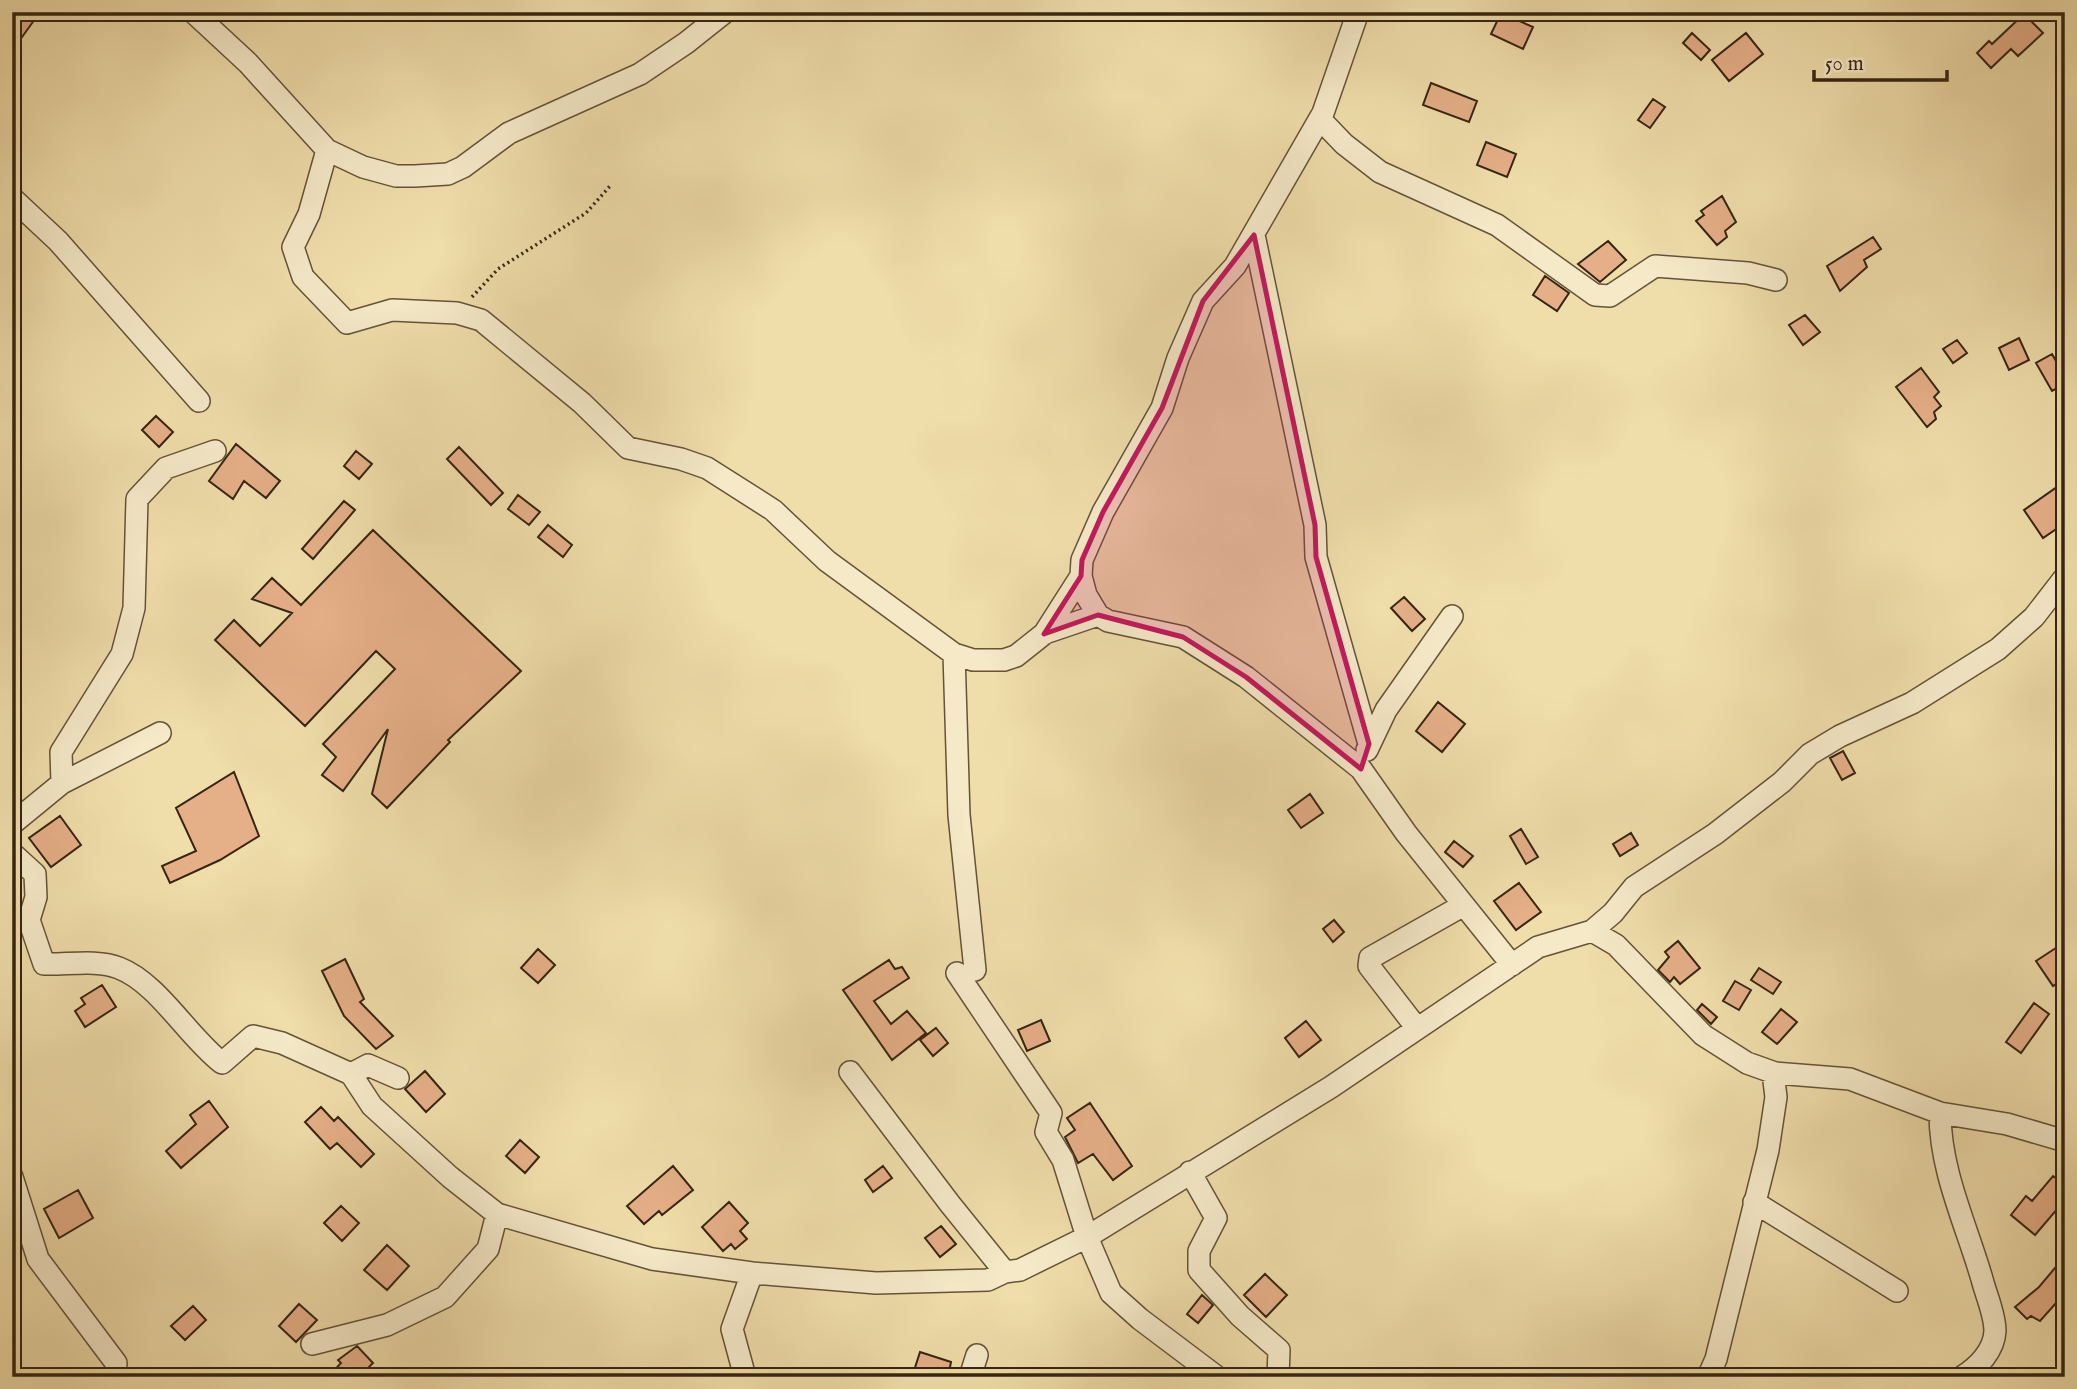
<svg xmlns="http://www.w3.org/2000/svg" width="2077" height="1389" font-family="'IM FELL English',serif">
<rect width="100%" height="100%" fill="#efddaa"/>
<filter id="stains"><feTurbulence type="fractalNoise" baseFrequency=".00286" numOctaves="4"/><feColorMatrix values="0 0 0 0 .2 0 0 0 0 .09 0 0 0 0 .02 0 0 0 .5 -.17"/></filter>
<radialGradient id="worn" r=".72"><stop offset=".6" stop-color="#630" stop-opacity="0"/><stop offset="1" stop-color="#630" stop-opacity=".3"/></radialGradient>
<path fill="#e5af88" stroke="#362511" stroke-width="2" d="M 12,12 L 40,12 L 12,51 Z
M 1501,13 L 1533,27 L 1523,49 L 1491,34 Z
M 2024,14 L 2043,33 L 2018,56 L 2011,49 L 1991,68 L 1977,53 L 1989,41 L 1992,44 Z
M 1692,33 L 1710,50 L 1701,60 L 1683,43 Z
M 1746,33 L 1763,54 L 1729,81 L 1712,60 Z
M 1431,83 L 1477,101 L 1469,122 L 1423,105 Z
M 1653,99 L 1665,107 L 1650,128 L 1638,120 Z
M 1486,142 L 1516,154 L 1507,177 L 1477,165 Z
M 1722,196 L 1736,222 L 1725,231 L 1727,237 L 1717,245 L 1696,221 L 1704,215 L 1701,211 Z
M 1873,237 L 1881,249 L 1864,260 L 1867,267 L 1840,291 L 1827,266 Z
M 1608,241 L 1626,260 L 1600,282 L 1578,264 Z
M 1545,276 L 1569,293 L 1557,311 L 1533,295 Z
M 1805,315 L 1820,332 L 1803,345 L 1789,325 Z
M 2019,338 L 2029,360 L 2009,370 L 1999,348 Z
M 1957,340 L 1967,353 L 1953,363 L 1943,349 Z
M 2052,354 L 2065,377 L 2065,384 L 2052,391 L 2036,363 Z
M 1921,368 L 1939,392 L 1934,397 L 1941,406 L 1934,412 L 1936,419 L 1927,427 L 1896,387 Z
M 156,416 L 173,432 L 159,447 L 142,430 Z
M 236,444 L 280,481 L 266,498 L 244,481 L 233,499 L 209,481 Z
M 459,447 L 503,493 L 491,505 L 447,459 Z
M 356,451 L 372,464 L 359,479 L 344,466 Z
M 2057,487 L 2065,498 L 2065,523 L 2043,538 L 2024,510 Z
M 518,495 L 540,512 L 529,525 L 508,509 Z
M 344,501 L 355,510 L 313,559 L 302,549 Z
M 548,525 L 572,545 L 563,557 L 538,537 Z
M 373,530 L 521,671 L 448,740 L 450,742 L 387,808 L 372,794 L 388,729 L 343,791 L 322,775 L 336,757 L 323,744 L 395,669 L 376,651 L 305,726 L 215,640 L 234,620 L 260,646 L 292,613 L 252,599 L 272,578 L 301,605 Z
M 1404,597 L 1425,619 L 1412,631 L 1391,608 Z
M 1438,702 L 1465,724 L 1442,752 L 1416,731 Z
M 1843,751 L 1855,773 L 1842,780 L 1830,758 Z
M 234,772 L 259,836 L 220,860 L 170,883 L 162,866 L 196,851 L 176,808 Z
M 1310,794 L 1323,813 L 1301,828 L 1288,810 Z
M 60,816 L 81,845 L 51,867 L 29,838 Z
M 1521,829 L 1538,857 L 1526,864 L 1510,836 Z
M 1631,833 L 1638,845 L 1620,856 L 1613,844 Z
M 1454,841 L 1473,856 L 1463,867 L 1445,852 Z
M 1519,883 L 1541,912 L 1516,930 L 1494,901 Z
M 1334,920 L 1344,932 L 1333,942 L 1323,929 Z
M 1678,941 L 1700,968 L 1680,984 L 1674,977 L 1670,982 L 1658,970 L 1669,957 L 1665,952 Z
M 2065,942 L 2065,978 L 2053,986 L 2036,961 Z
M 538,949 L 555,965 L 538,983 L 521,968 Z
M 345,959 L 364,999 L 360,1002 L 393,1036 L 376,1049 L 344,1016 L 322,971 Z
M 889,960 L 895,969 L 902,967 L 909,978 L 874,1001 L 891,1024 L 907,1011 L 926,1033 L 892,1060 L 843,990 Z
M 1759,968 L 1781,982 L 1773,994 L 1751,980 Z
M 1735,981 L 1751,990 L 1739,1010 L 1723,1001 Z
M 102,985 L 116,1007 L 85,1027 L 75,1011 L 85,1004 L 81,998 Z
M 2034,1003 L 2049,1014 L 2021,1053 L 2006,1042 Z
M 1702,1004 L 1717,1017 L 1711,1024 L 1697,1010 Z
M 1781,1009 L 1797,1022 L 1777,1044 L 1762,1032 Z
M 1041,1020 L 1050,1041 L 1027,1051 L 1018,1030 Z
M 1306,1021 L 1321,1040 L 1299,1057 L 1285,1038 Z
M 936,1028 L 948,1043 L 933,1056 L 920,1040 Z
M 425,1071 L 445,1094 L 426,1112 L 405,1089 Z
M 209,1101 L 228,1127 L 181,1168 L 166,1151 L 196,1124 L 190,1115 Z
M 1090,1103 L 1132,1166 L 1113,1180 L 1093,1154 L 1078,1163 L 1065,1137 L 1075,1130 L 1067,1118 Z
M 321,1107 L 334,1121 L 338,1117 L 374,1154 L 361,1167 L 337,1143 L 330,1149 L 305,1122 Z
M 520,1140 L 539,1157 L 525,1173 L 506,1156 Z
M 673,1166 L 693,1190 L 662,1215 L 659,1211 L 644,1224 L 627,1206 Z
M 883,1166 L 892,1178 L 873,1192 L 865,1180 Z
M 2053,1176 L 2065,1185 L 2065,1200 L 2035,1235 L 2011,1215 L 2026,1196 L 2032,1201 Z
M 78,1190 L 93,1218 L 59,1238 L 44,1209 Z
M 729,1202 L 748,1223 L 740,1231 L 747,1239 L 735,1249 L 731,1244 L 723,1251 L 702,1227 Z
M 341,1206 L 359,1223 L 342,1241 L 324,1223 Z
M 941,1226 L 956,1244 L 940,1257 L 925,1238 Z
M 387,1245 L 409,1266 L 387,1290 L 364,1270 Z
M 2065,1256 L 2065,1293 L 2040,1321 L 2031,1316 L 2027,1319 L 2015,1307 L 2039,1287 Z
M 1265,1274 L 1287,1295 L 1266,1317 L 1244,1295 Z
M 1202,1295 L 1213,1305 L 1198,1323 L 1187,1314 Z
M 299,1304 L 317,1320 L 296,1342 L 279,1326 Z
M 193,1306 L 206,1320 L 185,1340 L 171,1326 Z
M 357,1346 L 373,1363 L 359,1377 L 328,1377 L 341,1363 L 338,1360 Z
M 920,1352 L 951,1362 L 948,1377 L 912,1377 Z"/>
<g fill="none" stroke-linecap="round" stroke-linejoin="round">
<g stroke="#645337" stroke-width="24">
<path id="minor" d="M 193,12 L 248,63 L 327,150 L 363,167 L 396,176 L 415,176 L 448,174 L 463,167 L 509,133 L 640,74 L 686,43 L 725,12
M 1358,12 L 1323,113 L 1235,266 L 1203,301 L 1178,358 L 1162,408 L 1103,512 L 1082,560 L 1081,576 L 1086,595 L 1098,615 L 1108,621 L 1183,637 L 1246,677 L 1361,769 L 1406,833 L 1512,965
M 1320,119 L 1344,144 L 1380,172 L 1497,225 L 1595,295 L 1610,296 L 1655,266 L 1748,273 L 1776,280
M 327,150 L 309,214 L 293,247 L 303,277 L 347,323 L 392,310 L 457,313 L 481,320 L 582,403 L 628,448 L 681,459 L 707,468 L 773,510 L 827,561 L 954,654 L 973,660 L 1004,660 L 1016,656 L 1045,633 L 1098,615
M 12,198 L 58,241 L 199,401
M 1254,235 L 1315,525 L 1316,557 L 1369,744
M 1044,634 L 1081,576
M 954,654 L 959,815 L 975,970
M 1367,750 L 1386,710 L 1452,616
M 62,783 L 61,752 L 122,654 L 134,608 L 137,499 L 166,468 L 215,451
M 12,824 L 62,783 L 160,733
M 12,853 L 35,874 L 36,897 L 29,920 L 44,964 C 67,965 97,959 119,968 C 158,983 188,1037 222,1063 L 253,1036 L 282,1043 L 351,1074 L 372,1106 L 450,1177 L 497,1214 L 652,1259 L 752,1273 L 876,1283 L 988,1280 L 1005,1272 L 1020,1270 L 1087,1237 L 1331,1087 L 1538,947 L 1592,931 L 1613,913 L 1634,887 L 1715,834 L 1782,782 L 1810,754 L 1840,736 L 1912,703 L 1998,649 L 2034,617 L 2065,577
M 1592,931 L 1616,945 L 1703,1035 L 1747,1063 L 1775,1073 L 1850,1079 L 1940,1113 C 1940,1171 1966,1224 1982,1279 C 1986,1295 1995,1314 1995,1331 C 1994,1351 1978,1367 1962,1377
M 957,973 L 1051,1113 L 1046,1132 L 1063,1160 L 1087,1237 L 1111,1293 L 1140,1319 L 1217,1377
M 1416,1027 L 1369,966 L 1370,958 L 1462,906
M 850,1072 L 950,1204 L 1005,1272
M 351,1074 L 368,1065 L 398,1078
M 1940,1113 L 2007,1124 L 2065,1141
M 1190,1172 L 1216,1218 L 1199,1251 L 1199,1270 L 1240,1316 L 1279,1350 L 1278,1377
M 12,1177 L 38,1259 L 116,1363 L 115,1377
M 1754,1202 L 1897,1291
M 312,1344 L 387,1325 L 445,1297 L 488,1249 L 497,1214
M 745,1377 L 732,1329 L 752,1273
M 970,1377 L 977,1355
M 1708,1377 L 1716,1359 L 1768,1150 L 1776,1097 L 1773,1073"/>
</g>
<path stroke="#362511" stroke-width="3.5" stroke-dasharray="2 3.5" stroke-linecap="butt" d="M 472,297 L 498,269 L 586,213 L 611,185"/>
<use href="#minor" stroke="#f5e9c8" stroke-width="21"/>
</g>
<path fill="#c2185b" fill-opacity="0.2" stroke="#c2185b" stroke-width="5" stroke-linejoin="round" d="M 1254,235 L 1315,525 L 1316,557 L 1369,744 L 1361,769 L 1246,677 L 1183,637 L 1098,615 L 1044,634 L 1081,576 L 1082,560 L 1103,512 L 1162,408 L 1203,301 Z"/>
<rect width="2077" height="1389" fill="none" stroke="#efddaa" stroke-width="42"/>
<rect x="14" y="14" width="2049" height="1361" fill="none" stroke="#362511" stroke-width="3.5"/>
<rect x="21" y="21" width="2035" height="1347" fill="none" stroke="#362511" stroke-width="2"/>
<path d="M1814 70v10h133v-10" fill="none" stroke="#362511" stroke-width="3.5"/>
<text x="1825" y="70" font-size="21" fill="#362511" stroke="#f5e9c8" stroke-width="5" paint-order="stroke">50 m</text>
<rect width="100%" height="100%" filter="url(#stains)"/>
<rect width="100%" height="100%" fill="url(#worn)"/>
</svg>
